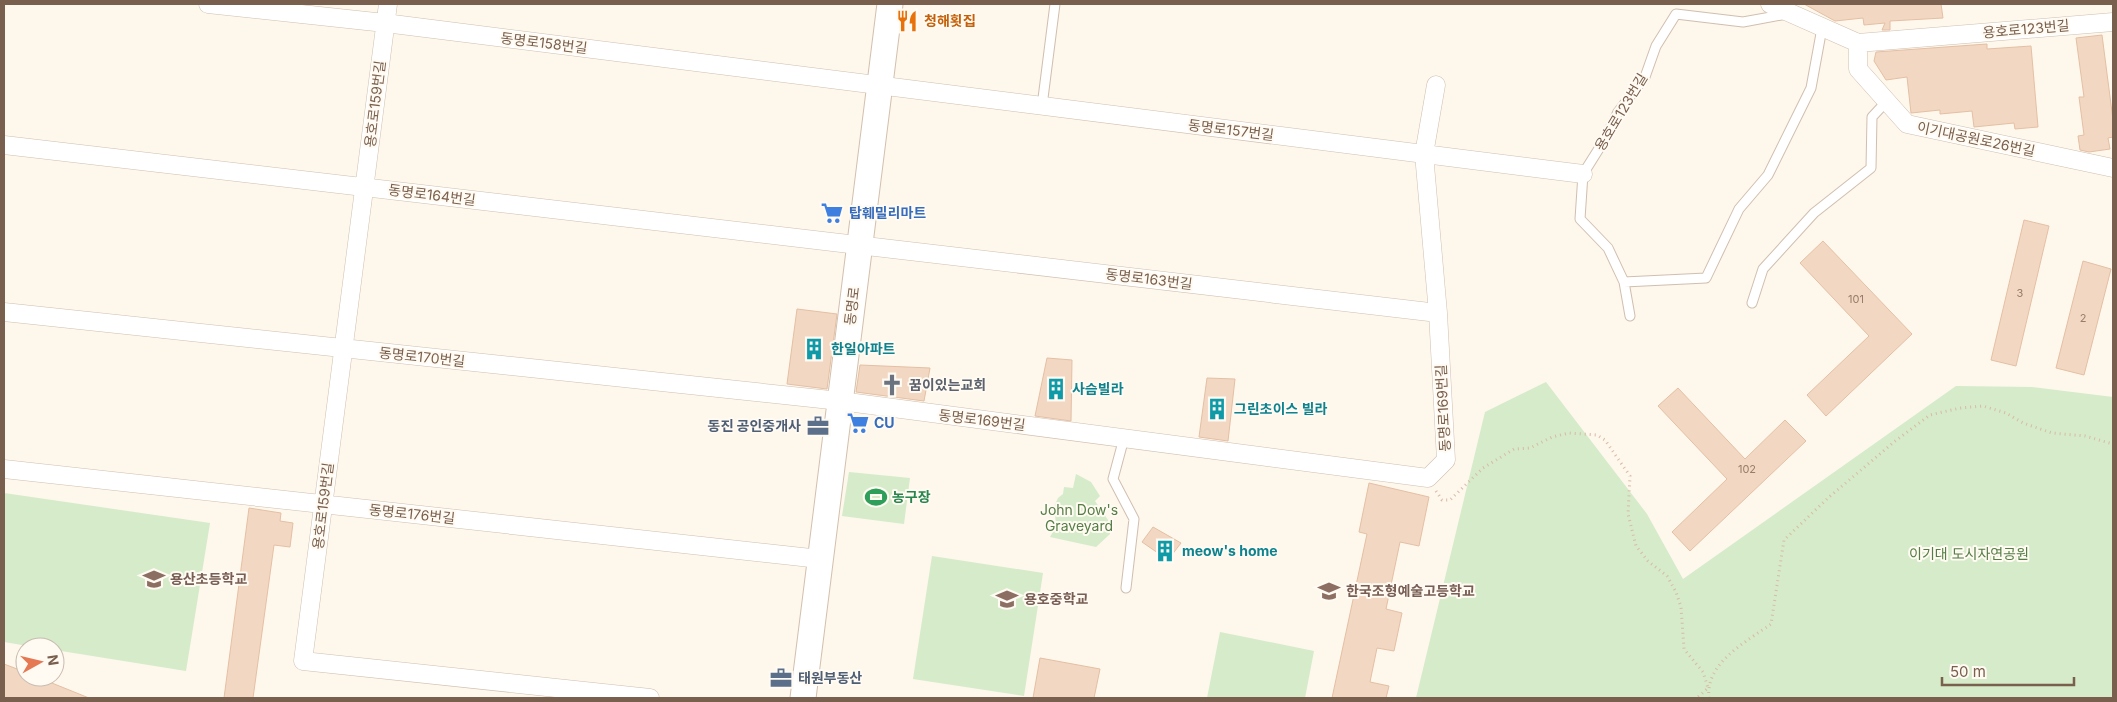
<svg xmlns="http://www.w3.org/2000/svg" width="2117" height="702" font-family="Inter,'Noto Sans KR',sans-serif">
<rect width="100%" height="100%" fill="#fdf7ec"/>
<path fill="#d5ebc9" d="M 1546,382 L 1647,514 L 1683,579 L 1956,386 L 2032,387 L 2113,397 L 2113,698 L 1416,698 L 1485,412 Z
M 849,472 L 910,478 L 904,524 L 842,516 Z
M 1076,474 L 1091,482 L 1100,496 L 1095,501 L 1108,520 L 1110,534 L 1096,547 L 1050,537 L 1056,527 L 1055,513 L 1052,511 L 1058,498 L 1063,494 L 1064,487 L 1073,488 Z
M 4,493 L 210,523 L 186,671 L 55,650 L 55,647 L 34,647 L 4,642 Z
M 932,556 L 1043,573 L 1024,696 L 913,679 Z
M 1220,632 L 1314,651 L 1305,698 L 1207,698 Z"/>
<path fill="#f2d8c3" stroke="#e5bfa3" d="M 1804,4 L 1941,4 L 1943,18 L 1890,21 L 1890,30 L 1882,30 L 1885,23 L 1864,25 L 1863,18 L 1835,21 Z
M 2102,35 L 2113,120 L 2113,137 L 2108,138 L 2110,149 L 2089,152 L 2080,150 L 2078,136 L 2084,135 L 2079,97 L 2084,97 L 2076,38 Z
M 1987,44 L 1987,49 L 2031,46 L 2038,127 L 2015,129 L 2014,123 L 1974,127 L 1972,111 L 1940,114 L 1940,110 L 1911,113 L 1907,77 L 1886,80 L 1874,61 L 1876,52 Z
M 2024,220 L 2049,226 L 2016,366 L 1991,360 Z
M 1823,241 L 1912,334 L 1826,416 L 1807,395 L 1869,336 L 1800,263 Z
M 2083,261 L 2111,269 L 2084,375 L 2056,368 Z
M 797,309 L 837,314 L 827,389 L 787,384 Z
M 1047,358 L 1072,360 L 1071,421 L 1035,416 Z
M 860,365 L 930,368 L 924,401 L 856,392 Z
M 1207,378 L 1235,379 L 1228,441 L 1199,437 Z
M 1678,388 L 1745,459 L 1785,420 L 1806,441 L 1690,551 L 1672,532 L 1727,479 L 1658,406 Z
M 1369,483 L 1429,497 L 1419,546 L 1400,542 L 1386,609 L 1402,613 L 1394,651 L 1377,648 L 1370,682 L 1389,686 L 1386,698 L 1332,698 L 1367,534 L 1359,532 Z
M 249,508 L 281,513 L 280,521 L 293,523 L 290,547 L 274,545 L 253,698 L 224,698 Z
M 1153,527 L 1181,543 L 1168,560 L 1142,542 Z
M 1040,658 L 1100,669 L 1094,698 L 1033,698 Z
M 4,664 L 25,672 L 25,677 L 37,677 L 89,698 L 4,698 Z"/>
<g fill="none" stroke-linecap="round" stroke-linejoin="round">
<g stroke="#d0bfb0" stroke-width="11">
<path id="lane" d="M 1787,14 L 1743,22 L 1676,14 L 1656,46 L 1645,77 L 1618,112 L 1605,139 L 1583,174 L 1580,219 L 1608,248 L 1624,282 L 1706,278 L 1739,209 L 1768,175 L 1811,88 L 1822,28
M 1042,106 L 1055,4
M 1624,282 L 1630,316
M 1752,303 L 1763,269 L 1814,213 L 1871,168 L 1872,117 L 1886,102
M 1124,438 L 1113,479 L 1134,519 L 1126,588"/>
</g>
<g stroke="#d0bfb0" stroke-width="19">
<path id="street" d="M 208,4 L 385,23 L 1583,174
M 388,4 L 303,661 L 650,698
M 1770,4 L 1858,43 L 2113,22
M 1858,43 L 1858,69 L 1907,124 L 2113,168
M 4,145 L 1438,313
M 4,312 L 840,401 L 1428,478 L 1446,460 L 1438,313 L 1424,154 L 1436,85
M 4,469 L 820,559"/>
</g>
<g stroke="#d3c0ae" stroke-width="27">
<path id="secondary" d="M 803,698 L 890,4"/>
</g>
<path stroke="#d8bba5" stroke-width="3" stroke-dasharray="1 4" stroke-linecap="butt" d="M 1436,491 L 1442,500 L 1450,500 L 1483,468 L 1514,449 L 1530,448 L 1552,437 L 1569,433 L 1597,435 L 1605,440 L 1630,476 L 1628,514 L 1636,546 L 1648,561 L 1667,576 L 1676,592 L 1681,607 L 1684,649 L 1703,672 L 1708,688 L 1697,698
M 1709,698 C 1705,663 1746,642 1771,624 L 1784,540 L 1828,498 L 1894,442 L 1930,415 L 1960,408 L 1983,406 L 2006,413 L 2023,423 L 2052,433 L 2085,436 L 2113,444"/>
<use href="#lane" stroke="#fff" stroke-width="9"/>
<use href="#street" stroke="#fff" stroke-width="18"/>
<use href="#secondary" stroke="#fff" stroke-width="25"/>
</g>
<defs>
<g id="restaurant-bare" transform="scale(1.725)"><path d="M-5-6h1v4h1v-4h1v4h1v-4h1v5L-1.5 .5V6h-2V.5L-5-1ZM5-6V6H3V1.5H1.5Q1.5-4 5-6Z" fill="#e8710a" stroke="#fffaf2" stroke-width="2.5" paint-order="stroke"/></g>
<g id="supermarket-bare" transform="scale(1.725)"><path d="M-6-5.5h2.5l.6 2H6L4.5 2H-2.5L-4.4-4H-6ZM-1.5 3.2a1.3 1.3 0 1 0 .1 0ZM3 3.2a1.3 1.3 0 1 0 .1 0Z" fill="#3f7fe0" stroke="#fffaf2" stroke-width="2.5" paint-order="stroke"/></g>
<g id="building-bare" transform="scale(1.725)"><path d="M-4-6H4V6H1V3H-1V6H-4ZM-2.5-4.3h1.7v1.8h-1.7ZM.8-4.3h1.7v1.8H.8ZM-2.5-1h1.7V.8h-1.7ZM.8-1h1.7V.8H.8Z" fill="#0f9aa8" stroke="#fffaf2" stroke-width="2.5" paint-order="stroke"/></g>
<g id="church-bare" transform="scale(1.725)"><path d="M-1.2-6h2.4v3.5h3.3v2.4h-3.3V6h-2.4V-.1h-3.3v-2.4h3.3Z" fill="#6b7280" stroke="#fffaf2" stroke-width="2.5" paint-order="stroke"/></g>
<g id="office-bare" transform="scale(1.725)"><path d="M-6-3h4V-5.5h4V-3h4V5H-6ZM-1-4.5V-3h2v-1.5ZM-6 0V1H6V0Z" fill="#5c6f8a" stroke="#fffaf2" stroke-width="2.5" paint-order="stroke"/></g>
<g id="stadium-bare" transform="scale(1.725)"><path d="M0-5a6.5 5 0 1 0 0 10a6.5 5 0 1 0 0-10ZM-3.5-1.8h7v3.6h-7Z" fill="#2e9e5b" stroke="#fffaf2" stroke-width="2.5" paint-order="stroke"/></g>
<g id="school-bare" transform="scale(1.725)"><path d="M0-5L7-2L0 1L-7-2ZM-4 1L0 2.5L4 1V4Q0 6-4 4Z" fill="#8d6e63" stroke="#fffaf2" stroke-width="2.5" paint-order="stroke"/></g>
</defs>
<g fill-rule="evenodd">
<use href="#restaurant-bare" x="907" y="21"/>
<use href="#supermarket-bare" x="832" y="213"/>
<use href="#building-bare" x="814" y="349"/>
<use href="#church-bare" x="892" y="385"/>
<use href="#building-bare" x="1056" y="389"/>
<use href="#building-bare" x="1217" y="409"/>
<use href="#supermarket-bare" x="858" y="423"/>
<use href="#office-bare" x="818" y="426"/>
<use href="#stadium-bare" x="876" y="497"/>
<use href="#building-bare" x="1165" y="551"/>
<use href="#school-bare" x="154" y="579"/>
<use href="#school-bare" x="1329" y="591"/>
<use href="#school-bare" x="1007" y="599"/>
<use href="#office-bare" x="781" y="678"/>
</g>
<g text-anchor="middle" stroke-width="4" stroke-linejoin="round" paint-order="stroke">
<g font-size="11" fill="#977d6a">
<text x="2020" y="297">3</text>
<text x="1856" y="303">101</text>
<text x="2083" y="322">2</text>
<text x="1747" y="473">102</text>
</g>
<g font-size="14" font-weight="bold" fill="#c56008" stroke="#fffaf2" text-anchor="start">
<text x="924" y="26">청해횟집</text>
</g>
<g font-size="14" fill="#795f4d" stroke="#fffaf2">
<text transform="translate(2026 29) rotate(-5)" y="5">용호로123번길</text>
<text transform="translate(544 43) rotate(7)" y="5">동명로158번길</text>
<text transform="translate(375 104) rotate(-83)" y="5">용호로159번길</text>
<text transform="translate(1621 112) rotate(-59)" y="5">용호로123번길</text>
<text transform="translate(1231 130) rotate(7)" y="5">동명로157번길</text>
<text transform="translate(1976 139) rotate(12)" y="5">이기대공원로26번길</text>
<text transform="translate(432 195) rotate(7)" y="5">동명로164번길</text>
<text transform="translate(1149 279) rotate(7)" y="5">동명로163번길</text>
<text transform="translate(852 306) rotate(-83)" y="5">동명로</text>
<text transform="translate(422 357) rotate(6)" y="5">동명로170번길</text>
<text transform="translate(1443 408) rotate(-93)" y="5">동명로169번길</text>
<text transform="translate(982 420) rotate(7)" y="5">동명로169번길</text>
<text transform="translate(323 506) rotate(-83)" y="5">용호로159번길</text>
<text transform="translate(412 514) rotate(6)" y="5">동명로176번길</text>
</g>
<g font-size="14" font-weight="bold" fill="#366cbe" stroke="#fffaf2" text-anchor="start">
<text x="849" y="218">탑훼밀리마트</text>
<text x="874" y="428">CU</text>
</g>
<g font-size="14" font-weight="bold" fill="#0d838f" stroke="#fffaf2" text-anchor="start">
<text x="831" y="354">한일아파트</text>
<text x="1072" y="394">사슴빌라</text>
<text x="1234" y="414">그린초이스 빌라</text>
<text x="1182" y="556">meow's home</text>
</g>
<g font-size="14" font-weight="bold" fill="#5b616d" stroke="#fffaf2" text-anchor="start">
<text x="909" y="390">꿈이있는교회</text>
</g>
<g font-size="14" font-weight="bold" fill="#4e5e75" stroke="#fffaf2" text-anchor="end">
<text x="801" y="431">동진 공인중개사</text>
<text x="798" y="683" text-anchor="start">태원부동산</text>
</g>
<g font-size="14" font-weight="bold" fill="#27864d" stroke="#fffaf2" text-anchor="start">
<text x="892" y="502">농구장</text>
</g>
<g font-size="14" fill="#547e45" stroke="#fffaf2">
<text x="1079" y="515">John Dow's<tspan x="1079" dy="16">Graveyard</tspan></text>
<text x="1969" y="559">이기대 도시자연공원</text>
</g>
<g font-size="14" font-weight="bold" fill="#785e54" stroke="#fffaf2" text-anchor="start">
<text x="170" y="584">용산초등학교</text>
<text x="1346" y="596">한국조형예술고등학교</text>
<text x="1024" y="604">용호중학교</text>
</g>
</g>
<rect width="2117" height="702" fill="none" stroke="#795f4d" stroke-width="10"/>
<g transform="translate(40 662) rotate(82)"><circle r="24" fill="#fffaf2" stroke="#c9bcb0"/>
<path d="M0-4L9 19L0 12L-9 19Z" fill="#e57953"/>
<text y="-8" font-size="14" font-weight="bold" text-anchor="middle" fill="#795f4d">N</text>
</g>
<path d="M1942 677v8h132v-8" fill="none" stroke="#795f4d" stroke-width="2.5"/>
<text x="1950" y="677" font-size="15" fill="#795f4d" stroke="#fffaf2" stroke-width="4" paint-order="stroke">50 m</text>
</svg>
